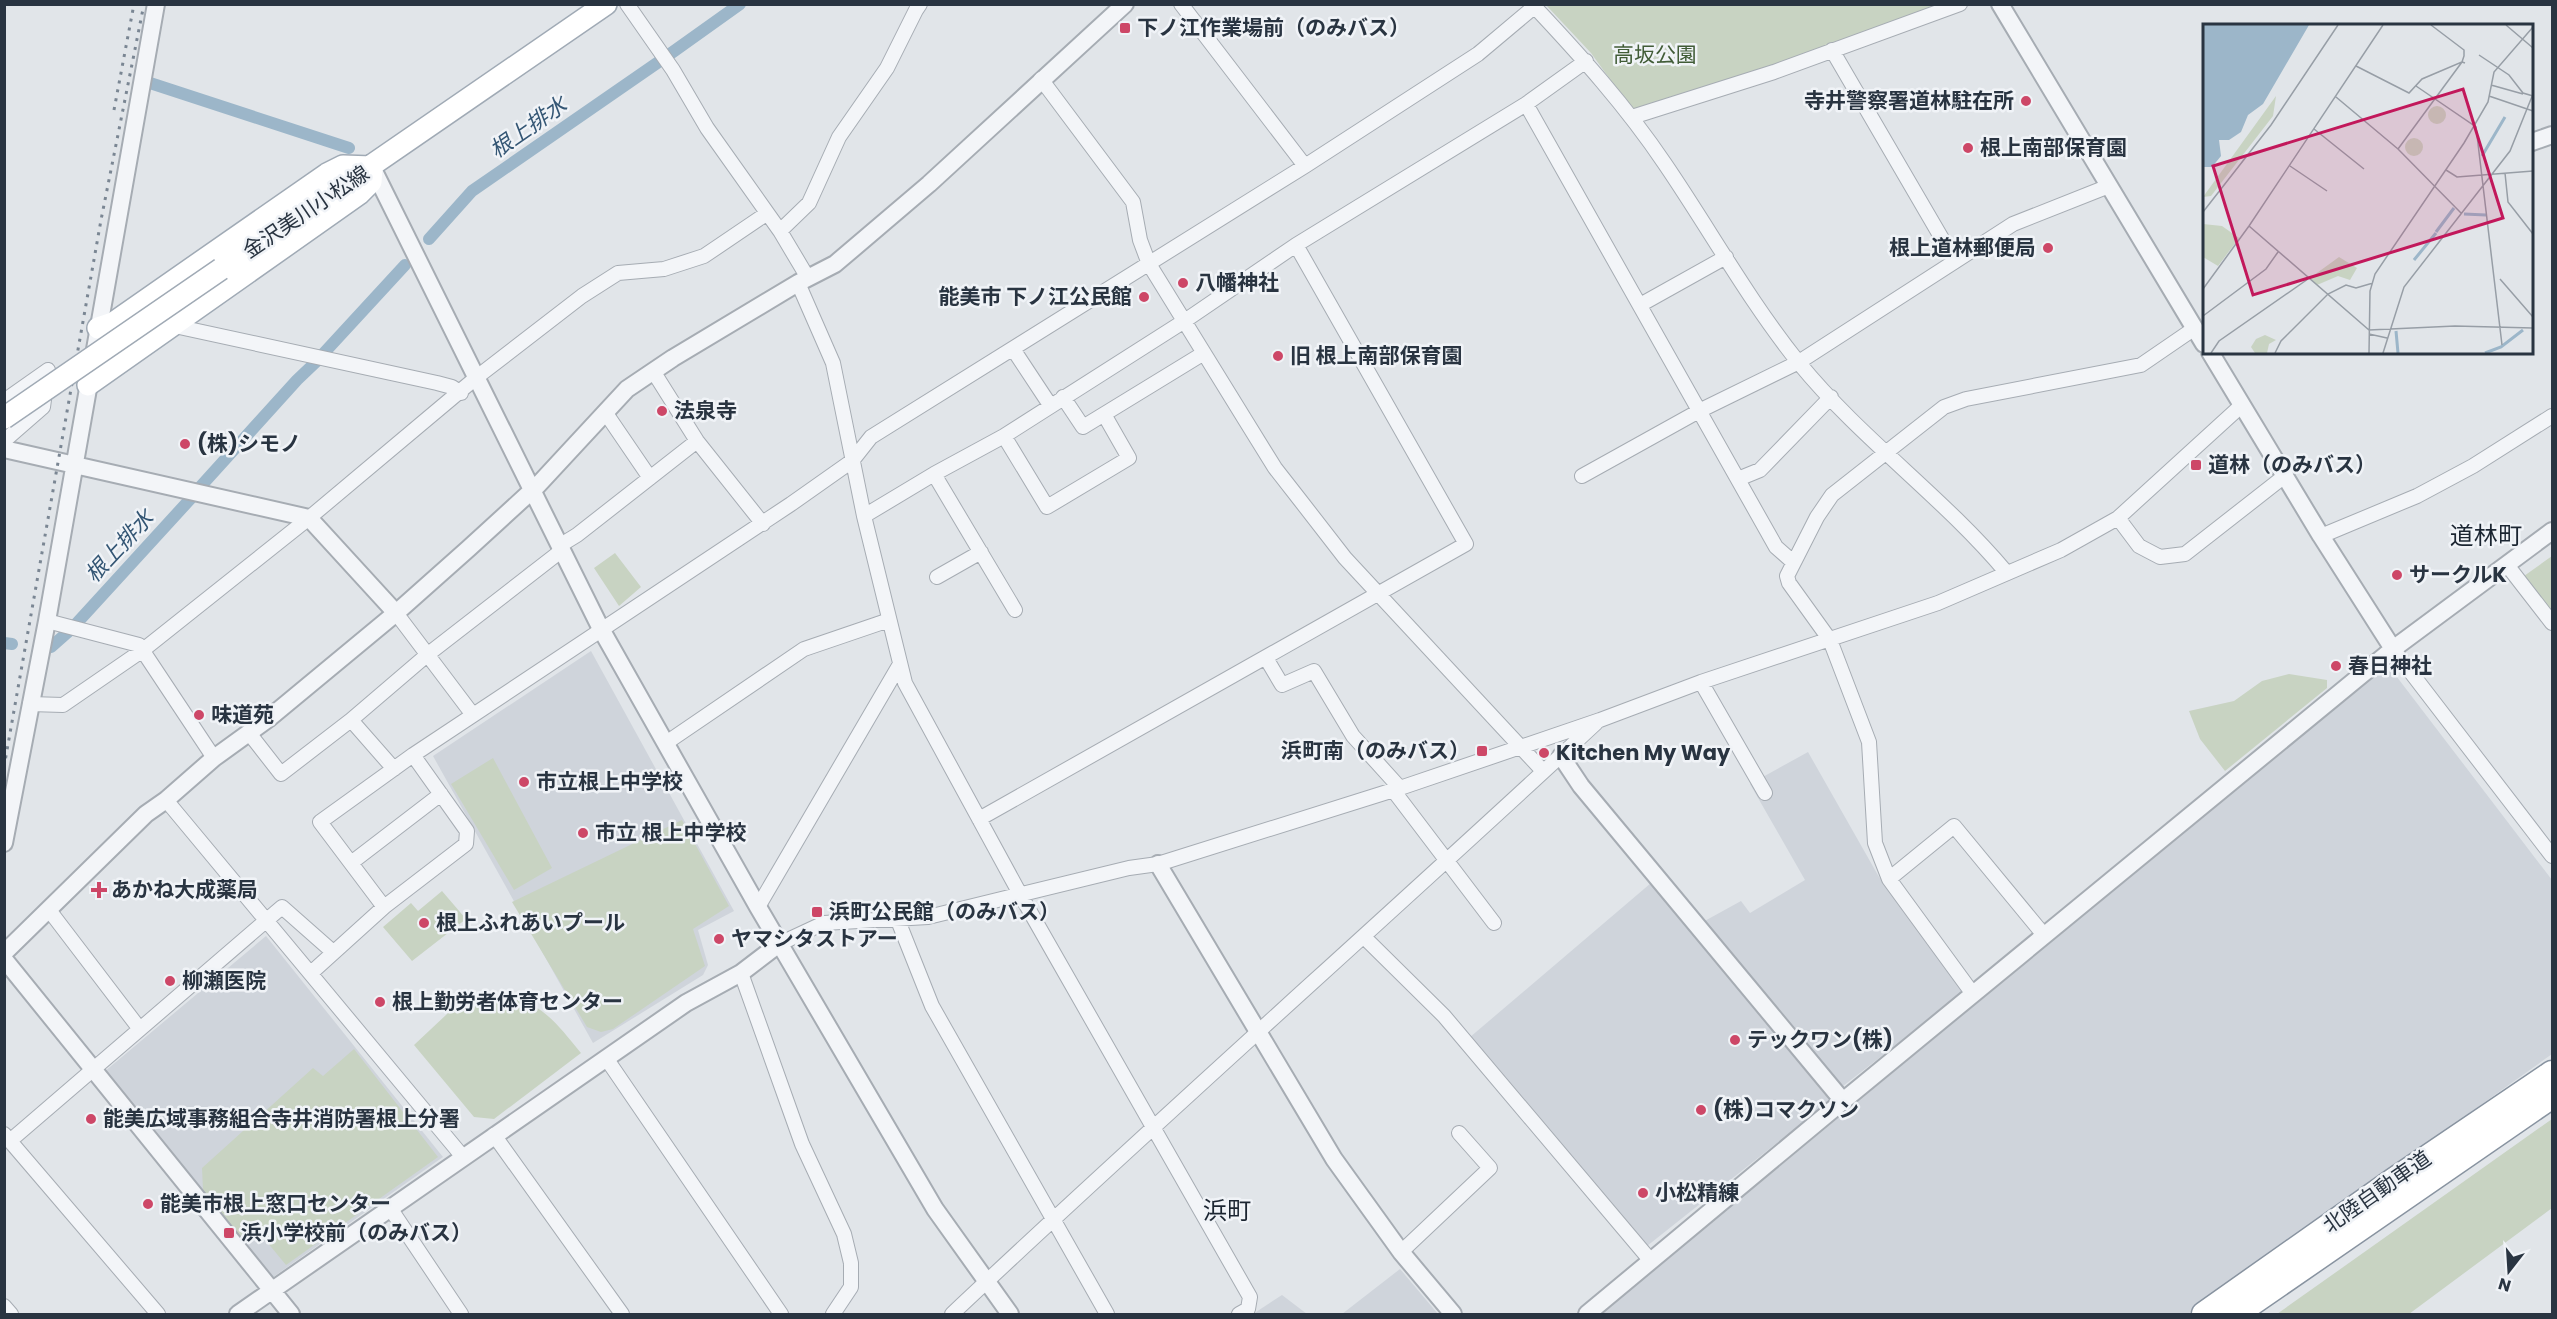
<svg xmlns="http://www.w3.org/2000/svg" width="2557" height="1319" font-family="Poppins,'Noto Sans JP',sans-serif">
<rect width="100%" height="100%" fill="#e1e5e9"/>
<path fill="#cfd4db" d="M 591,651 L 734,911 L 698,930 L 708,965 L 703,975 L 593,1043 L 433,756 Z
M 2387,664 L 2552,880 L 2552,1054 L 2188,1314 L 1601,1314 Z
M 1808,752 L 1879,877 L 1963,993 L 1843,1086 L 1701,923 L 1741,901 L 1750,913 L 1805,880 L 1750,784 Z
M 1651,883 L 1830,1101 L 1647,1246 L 1469,1038 Z
M 266,936 L 443,1157 L 269,1280 L 104,1072 Z
M 1400,1269 L 1438,1314 L 1342,1314 Z
M 1282,1295 L 1307,1314 L 1253,1314 Z"/>
<path fill="#c8d3c2" d="M 1546,5 L 1946,5 L 1643,110 L 1630,107 L 1591,53 Z
M 615,553 L 641,587 L 619,606 L 594,568 Z
M 2552,556 L 2552,615 L 2524,576 Z
M 2289,674 L 2327,680 L 2327,688 L 2225,771 L 2200,739 L 2189,711 L 2234,701 L 2262,681 Z
M 493,758 L 552,868 L 514,890 L 451,784 Z
M 682,820 L 729,906 L 693,929 L 705,966 L 613,1029 L 601,1032 L 587,1027 L 512,902 Z
M 442,891 L 466,919 L 412,961 L 383,927 L 411,903 L 418,911 Z
M 485,995 C 538,998 549,1014 581,1053 L 494,1119 L 474,1117 L 414,1045 L 463,999 Z
M 354,1049 L 438,1157 L 286,1265 L 262,1236 L 242,1240 L 203,1190 L 202,1168 L 313,1068 L 323,1076 Z
M 2552,1119 L 2552,1208 L 2409,1314 L 2277,1314 Z"/>
<g fill="none" stroke-linecap="round" stroke-linejoin="round">
<path stroke="#9cb6c9" stroke-width="12" d="M 670,54 L 740,4
M 150,83 L 349,148
M 429,239 L 472,191 L 660,61
M 323,354 L 405,265
M 201,486 L 297,380 L 318,360
M 76,624 L 193,496
M 4,643 L 12,644
M 47,648 L 51,647 L 68,632"/>
<g stroke="#a6acb3" stroke-width="16">
<path id="minor" d="M 627,4 L 673,70 L 707,128 L 780,231 L 808,278
M 1181,4 L 1305,166
M 1532,4 C 1580,55 1626,106 1665,164 C 1710,230 1749,301 1799,363 C 1861,439 1943,497 2006,572
M 1832,50 L 1955,261
M 1041,79 L 1133,202 L 1140,240 L 1149,264 L 1244,418 L 1275,468 L 1300,500 L 1345,558 L 1543,771
M 1526,104 L 1776,547 L 1793,562
M 1632,117 L 1774,72 L 1960,4
M 780,231 L 809,203 L 839,137 L 887,68 L 916,10 L 920,4
M 798,283 L 833,363 L 864,516 L 905,683 L 1020,894 L 1250,1297 L 1248,1309 L 1239,1314
M 1640,305 L 1726,257
M 170,325 L 437,383 L 452,387 L 461,393
M 1013,349 L 1050,405
M 653,371 L 697,441 L 763,524
M 1063,397 L 1083,427 L 1204,353
M 4,401 L 48,370 L 43,407 L 4,441
M 605,412 L 650,478
M 1004,436 L 1047,507 L 1129,458 L 1105,416
M 934,474 L 1015,610
M 1582,476 L 1699,411 L 1799,362 L 2013,224 L 2109,186
M 1738,479 L 1760,470 L 1831,397
M 864,516 L 934,474 L 1004,436 L 1186,320 L 1296,245 L 1526,104 L 1586,61
M 2118,518 L 2139,546 L 2160,557 L 2185,554 L 2286,475
M 2321,536 L 2417,496 L 2473,466 L 2552,416
M 559,546 L 577,535 L 697,441
M 2507,565 L 2552,623
M 937,577 L 981,552
M 396,613 L 473,715
M 47,621 L 139,645 L 214,758
M 2393,649 L 2552,856
M 1266,658 L 1282,685 L 1314,671 L 1353,736 L 1400,788
M 1701,682 L 1765,793
M 30,704 L 63,705 L 143,650 L 309,518 L 477,377 L 582,296 L 618,273 L 664,269 L 704,256 L 766,214
M 351,720 L 427,655 L 561,551
M 249,733 L 281,774 L 351,720 L 394,769
M 666,743 L 804,649 L 889,620
M 1393,790 L 1494,923
M 166,800 L 463,1157
M 979,819 L 1466,544 L 1296,245
M 351,863 L 441,794
M 1889,879 L 1954,826 L 2044,935
M 384,907 L 320,822 L 413,755
M 758,907 L 900,664
M 49,910 L 139,1028
M 897,918 L 932,1006 L 1107,1314
M 1364,937 L 1444,1016 L 1651,1261
M 779,944 L 824,923 L 928,917 L 1129,868 L 1158,864 L 1400,788 L 1600,720 L 1701,682 L 1938,603 L 2061,550 L 2118,518 L 2242,405
M 311,973 L 384,907 L 466,844 L 467,831 L 413,755 L 791,504 L 852,461 L 871,437 L 1305,166 L 1478,54 L 1534,7
M 741,973 L 802,1144 L 844,1234 L 851,1263 L 851,1287 L 833,1314
M 1973,994 L 1889,879 L 1875,843 L 1869,742 L 1830,640 L 1789,583 L 1787,576 L 1817,517 L 1832,495 L 1944,407 L 1966,399 L 2141,365 L 2195,328
M 606,1058 L 781,1314
M 4,1134 L 158,1314
M 494,1135 L 622,1314
M 11,1140 L 282,907 L 333,952
M 390,1208 L 461,1314
M 1401,1252 L 1490,1168 L 1459,1133
M 4,1306 L 11,1314
M 952,1314 C 1164,1114 1382,922 1596,723"/>
</g>
<g stroke="#a6acb3" stroke-width="20">
<path id="tertiary" d="M 2000,4 L 2204,344
M 2532,142 L 2552,135
M 372,167 L 601,629 L 758,907 L 935,1209 L 1010,1314
M 2210,352 L 2321,536 L 2393,649
M 4,449 L 309,518 L 396,613
M 1561,756 L 1581,786 L 1843,1101
M 4,843 L 47,621 L 156,4
M 1158,864 L 1334,1159 L 1401,1252 L 1453,1314
M 4,953 L 146,814 L 166,800 L 214,758 L 268,719 L 396,613 L 468,549 L 538,485 L 627,389 L 673,358 L 798,283 L 835,264 L 929,184 L 1125,4
M 4,959 L 291,1314
M 238,1314 L 686,1003 L 741,973 L 779,944
M 1587,1314 L 1843,1101 L 2393,649 L 2552,531"/>
</g>
<g stroke="#a0aab5" stroke-width="24">
<path id="primary" d="M 221,269 L 606,4
M 88,385 L 359,194 L 371,182 L 372,167 L 343,166 L 327,174 L 113,323 L 98,328"/>
</g>
<g stroke="#8893a0" stroke-width="27">
<path id="motorway" d="M 2204,1314 L 2394,1180 L 2552,1073
M 2236,1314 L 2552,1096"/>
</g>
<use href="#minor" stroke="#f3f5f8" stroke-width="14"/>
<use href="#tertiary" stroke="#f3f5f8" stroke-width="16"/>
<use href="#primary" stroke="#fff" stroke-width="21"/>
<use href="#motorway" stroke="#fff" stroke-width="24"/>
<path stroke="#7a8693" stroke-width="3" stroke-dasharray="3 6" stroke-linecap="butt" d="M 114,110 L 134,4
M 4,767 L 101,220 L 144,4"/>
<g stroke="#a0aab5" stroke-width="24" stroke-linecap="butt">
<path id="primary-bridge" d="M 4,418 L 221,269"/>
</g>
<use href="#primary-bridge" stroke="#fff" stroke-width="21"/>
</g>
<g fill="#cd4767" stroke="#f0f3f7" stroke-width="2">
<rect x="1119" y="22" width="12" height="12" rx="3"/>
<circle cx="2026" cy="101" r="6"/>
<circle cx="1968" cy="148" r="6"/>
<circle cx="2048" cy="248" r="6"/>
<circle cx="1183" cy="283" r="6"/>
<circle cx="1144" cy="297" r="6"/>
<circle cx="1278" cy="356" r="6"/>
<circle cx="662" cy="411" r="6"/>
<circle cx="185" cy="444" r="6"/>
<rect x="2190" y="459" width="12" height="12" rx="3"/>
<circle cx="2397" cy="575" r="6"/>
<circle cx="2336" cy="666" r="6"/>
<circle cx="199" cy="715" r="6"/>
<rect x="1476" y="745" width="12" height="12" rx="3"/>
<circle cx="1544" cy="753" r="6"/>
<circle cx="524" cy="782" r="6"/>
<circle cx="583" cy="833" r="6"/>
<path d="M96 881h6v6h6v6h-6v6h-6v-6h-6v-6h6z"/>
<rect x="811" y="906" width="12" height="12" rx="3"/>
<circle cx="424" cy="923" r="6"/>
<circle cx="719" cy="939" r="6"/>
<circle cx="170" cy="981" r="6"/>
<circle cx="380" cy="1002" r="6"/>
<circle cx="1735" cy="1040" r="6"/>
<circle cx="1701" cy="1110" r="6"/>
<circle cx="91" cy="1119" r="6"/>
<circle cx="1643" cy="1193" r="6"/>
<circle cx="148" cy="1204" r="6"/>
<rect x="223" y="1227" width="12" height="12" rx="3"/>
</g>
<g text-anchor="middle" stroke-width="5" stroke-linejoin="round" paint-order="stroke">
<g font-size="21" font-weight="bold" fill="#293441" stroke="#f0f3f7" text-anchor="start">
<text x="1137" y="35">下ノ江作業場前（のみバス）</text>
<text x="2014" y="108" text-anchor="end">寺井警察署道林駐在所</text>
<text x="1980" y="155">根上南部保育園</text>
<text x="2036" y="255" text-anchor="end">根上道林郵便局</text>
<text x="1195" y="290">八幡神社</text>
<text x="1132" y="304" text-anchor="end">能美市 下ノ江公民館</text>
<text x="1290" y="363">旧 根上南部保育園</text>
<text x="674" y="418">法泉寺</text>
<text x="197" y="451">(株)シモノ</text>
<text x="2208" y="472">道林（のみバス）</text>
<text x="2409" y="582">サークルK</text>
<text x="2348" y="673">春日神社</text>
<text x="211" y="722">味道苑</text>
<text x="1470" y="758" text-anchor="end">浜町南（のみバス）</text>
<text x="1556" y="760">Kitchen My Way</text>
<text x="536" y="789">市立根上中学校</text>
<text x="595" y="840">市立 根上中学校</text>
<text x="111" y="897">あかね大成薬局</text>
<text x="829" y="919">浜町公民館（のみバス）</text>
<text x="436" y="930">根上ふれあいプール</text>
<text x="731" y="946">ヤマシタストアー</text>
<text x="182" y="988">柳瀬医院</text>
<text x="392" y="1009">根上勤労者体育センター</text>
<text x="1747" y="1047">テックワン(株)</text>
<text x="1713" y="1117">(株)コマクソン</text>
<text x="103" y="1126">能美広域事務組合寺井消防署根上分署</text>
<text x="1655" y="1200">小松精練</text>
<text x="160" y="1211">能美市根上窓口センター</text>
<text x="241" y="1240">浜小学校前（のみバス）</text>
</g>
<g font-size="21" fill="#415c37" stroke="#f0f3f7">
<text x="1655" y="62">高坂公園</text>
</g>
<g font-size="21" fill="#293441" stroke="#f0f3f7">
<text transform="translate(306 212) rotate(-34)" y="7">金沢美川小松線</text>
<text transform="translate(2377 1192) rotate(-35)" y="7">北陸自動車道</text>
</g>
<g font-size="22" font-style="italic" fill="#345674" stroke="#f0f3f7">
<text transform="translate(528 127) rotate(-35)" y="8">根上排水</text>
<text transform="translate(119 546) rotate(-47)" y="8">根上排水</text>
</g>
<g font-size="24" fill="#1b2531" stroke="#f0f3f7">
<text x="2486" y="544">道林町</text>
<text x="1227" y="1219">浜町</text>
</g>
</g>
<g transform="translate(2203 24)">
<rect width="330" height="330" fill="#e1e5e9"/>
<path d="M 73,72 L 70,92 L 8,172 L 0,173 ZM225 91a9 9 0 1 1 18 0a9 9 0 1 1-18 0ZM202 123a9 9 0 1 1 18 0a9 9 0 1 1-18 0ZM 0,200 L 19,202 L 36,214 L 15,242 L 0,233 ZM 136,233 L 154,244 L 147,256 L 135,252 L 114,261 L 107,254 ZM 62,311 L 73,316 L 66,320 L 64,329 L 52,329 L 48,323 L 53,315 Z" fill="#c8d3c2"/>
<path d="M 0,1 L 106,1 L 60,80 L 45,91 L 38,108 L 26,116 L 16,116 L 18,132 L 9,143 L 0,143 Z" fill="#9cb6c9"/>
<path fill="none" stroke="#9cb6c9" stroke-width="3" d="M 279,132 L 302,93M 261,190 L 283,191M 233,208 L 251,184M 211,236 L 233,209M 193,307 L 195,329M 282,329 L 298,323 L 320,306"/>
<path fill="none" stroke="#979ea6" stroke-width="1.5" d="M 303,1 L 330,24M 276,31 L 306,51 L 320,69 L 330,72M 153,42 L 206,69 L 219,55 L 259,38 L 261,32 L 261,26 L 228,1M 288,61 L 320,70M 213,62 L 273,103 L 299,321M 286,72 L 330,87M 133,73 L 195,125 L 258,189M 111,105 L 161,145M 195,125 L 259,38 L 262,39M 87,142 L 124,167M 243,146 L 254,153 L 330,147M 302,149 L 305,178 L 330,210M 0,188 L 68,101 L 135,1M 46,202 L 166,306 L 252,302 L 330,304M 297,255 L 330,293M 0,265 L 46,202 L 180,1M 0,292 L 63,245 L 75,228M 166,310 L 184,314M 8,329 L 16,317 L 105,255M 72,329 L 78,317 L 125,270 L 143,261 L 153,264 L 170,259M 166,329 L 167,267 L 172,250 L 261,119 L 285,78 L 291,48 L 330,3M 180,329 L 201,263 L 307,127 L 330,70"/>
<path fill="#c2185b" fill-opacity="0.15" stroke="#c2185b" stroke-width="3" d="M 260,65 L 300,194 L 50,271 L 10,142 Z"/>
<rect width="330" height="330" fill="none" stroke="#293441" stroke-width="3"/>
</g>
<rect width="2557" height="1319" fill="none" stroke="#293441" stroke-width="12"/>
<g transform="translate(2509 1271) rotate(197)" stroke="#f0f3f7" stroke-width="4.5" paint-order="stroke">
<path d="M0-4.5L10 22L0 15L-10 22Z" fill="#293441"/>
<text y="-9" font-size="16" font-weight="bold" text-anchor="middle" fill="#293441">N</text>
</g>
</svg>
